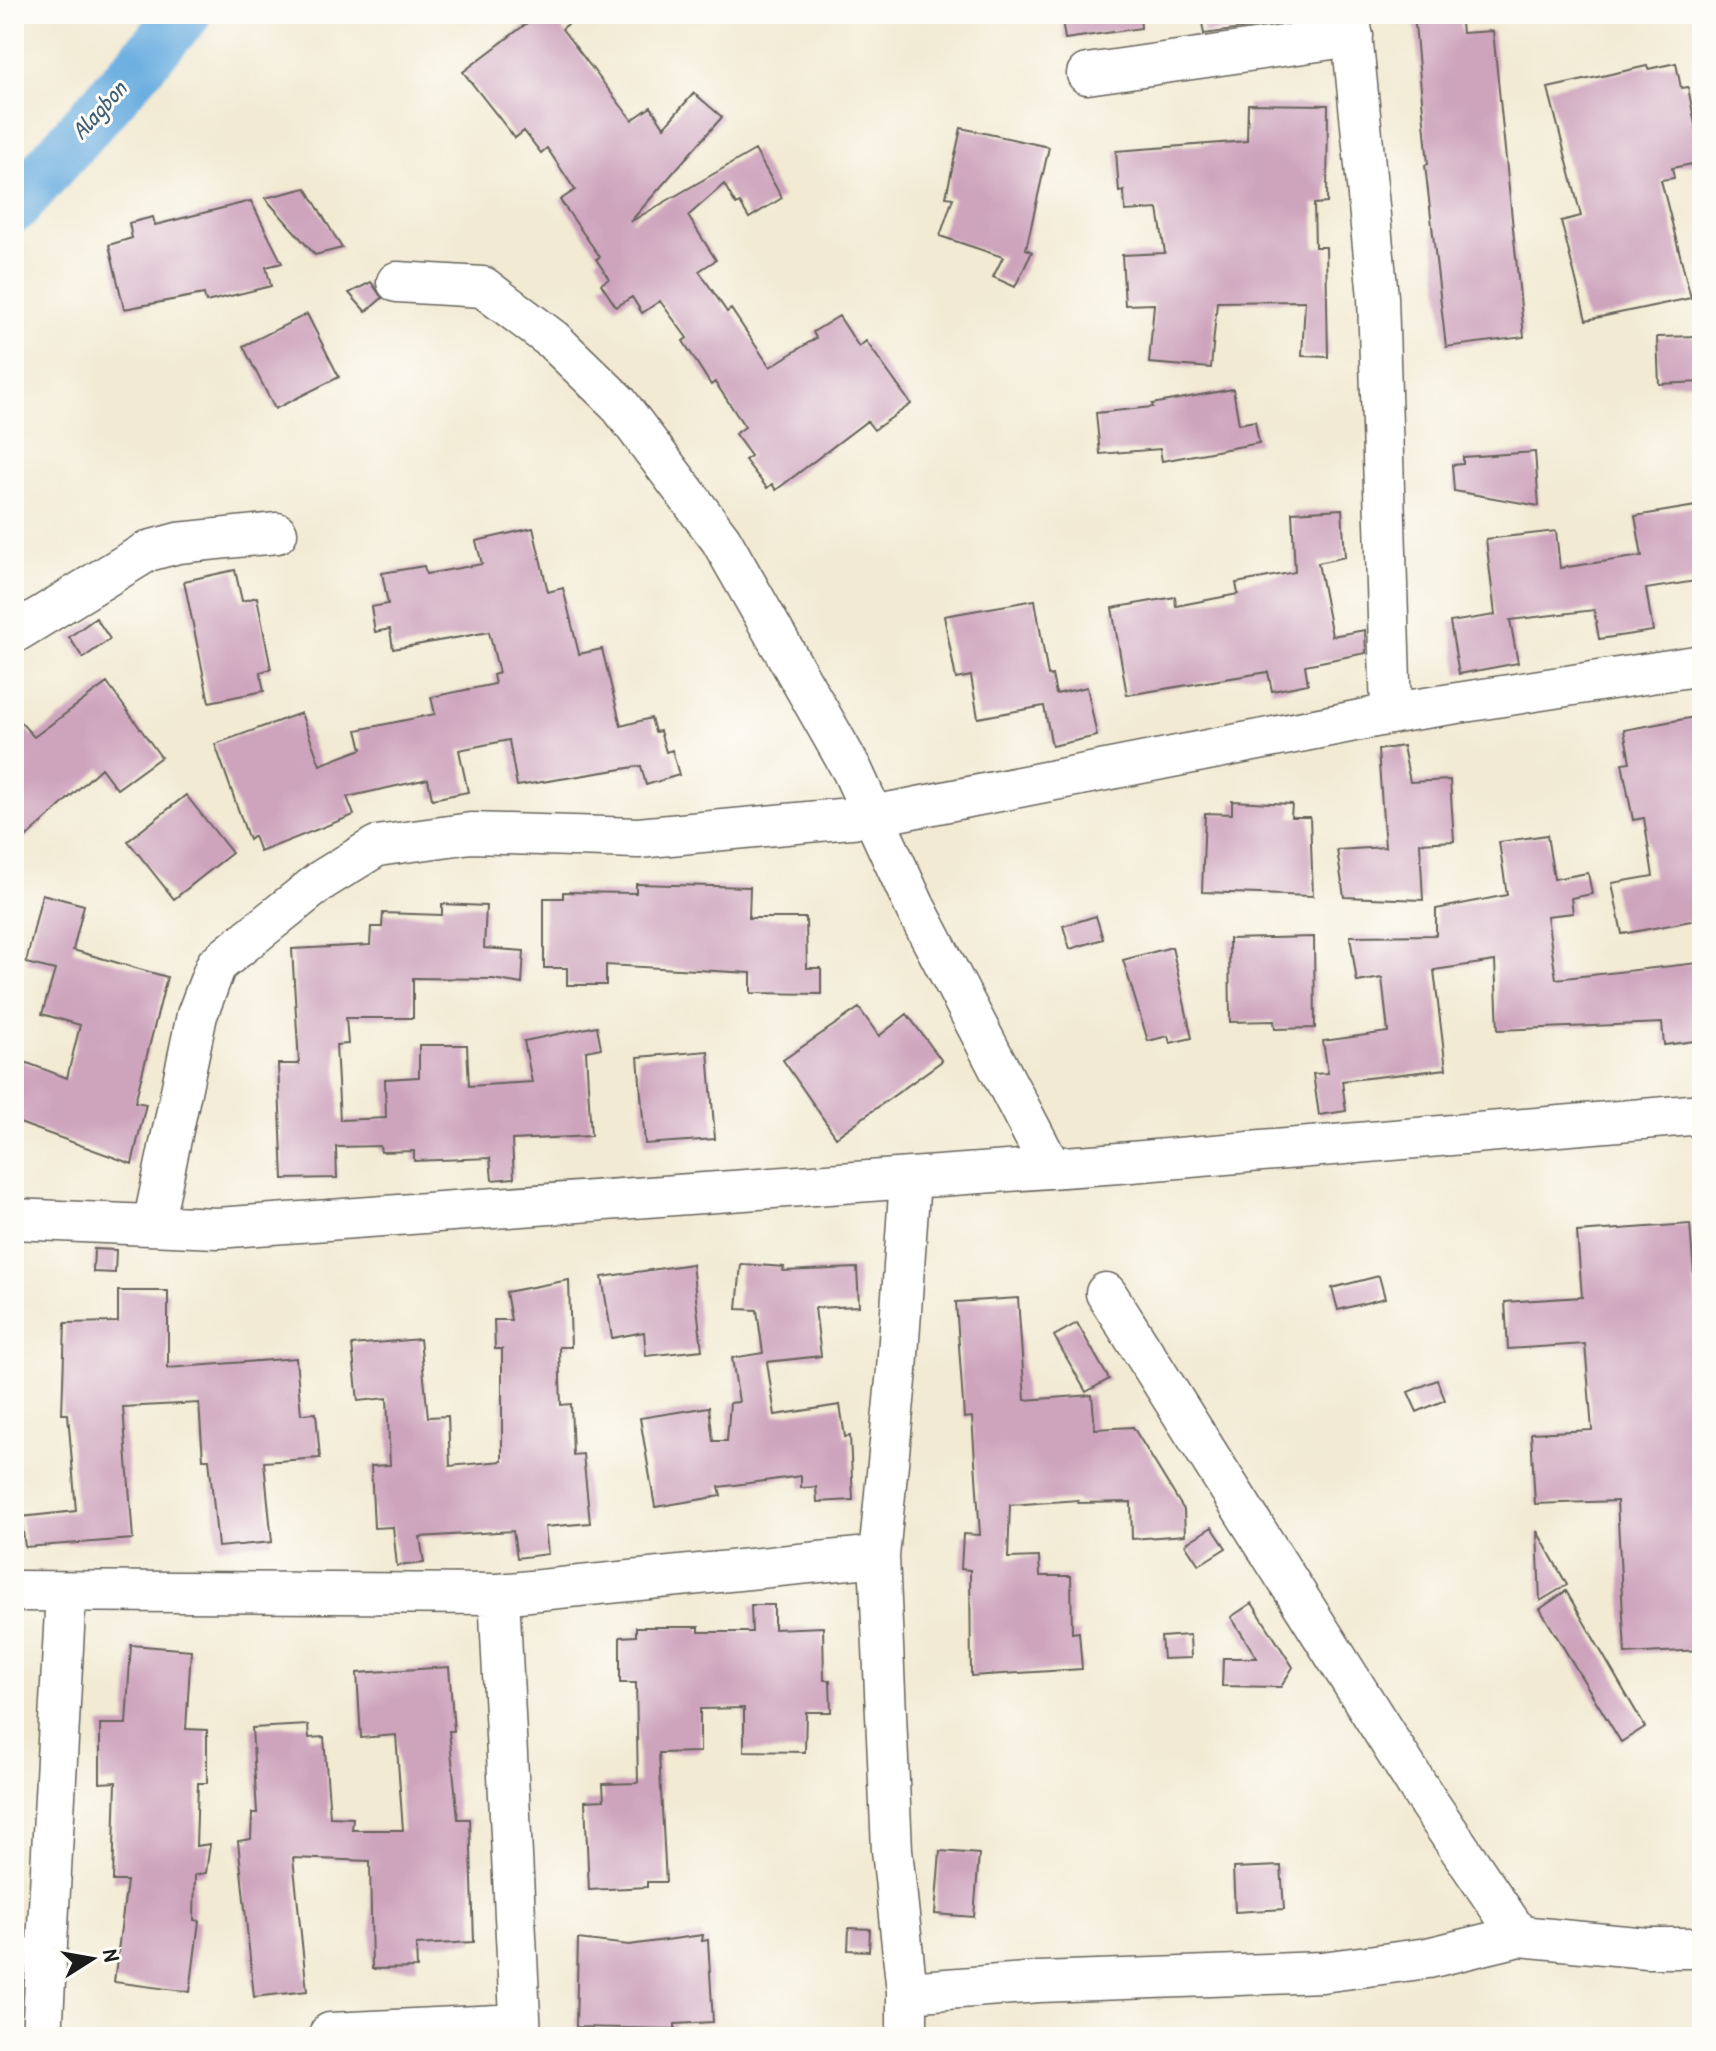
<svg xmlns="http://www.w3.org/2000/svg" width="1716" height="2051" font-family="'Patrick Hand',sans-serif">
<rect width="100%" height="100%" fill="#fdfcf7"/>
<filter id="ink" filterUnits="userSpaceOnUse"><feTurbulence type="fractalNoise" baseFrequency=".0125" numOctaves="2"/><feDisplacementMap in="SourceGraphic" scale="16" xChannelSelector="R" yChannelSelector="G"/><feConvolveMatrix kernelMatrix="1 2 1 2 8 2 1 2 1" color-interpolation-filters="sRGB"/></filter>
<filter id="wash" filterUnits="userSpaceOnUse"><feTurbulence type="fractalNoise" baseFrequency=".006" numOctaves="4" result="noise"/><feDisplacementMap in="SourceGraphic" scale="32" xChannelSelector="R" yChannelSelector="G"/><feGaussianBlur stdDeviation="1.8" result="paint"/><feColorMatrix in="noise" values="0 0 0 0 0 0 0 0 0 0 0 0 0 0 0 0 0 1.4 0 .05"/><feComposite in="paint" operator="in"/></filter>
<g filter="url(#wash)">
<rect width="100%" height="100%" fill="#f2ead3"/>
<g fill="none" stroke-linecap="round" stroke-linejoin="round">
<path stroke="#6baee0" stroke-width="52" d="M 14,207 L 185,14"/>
</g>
<g id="blocks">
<path fill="#cea4bd" d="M 539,14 L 580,14 L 562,29 L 632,120 L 651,107 L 664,127 L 694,93 L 722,117 L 630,222 L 755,150 L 782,198 L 749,218 L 740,203 L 736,205 L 724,184 L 688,216 L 716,260 L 699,271 L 727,312 L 731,309 L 770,367 L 816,338 L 813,332 L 839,316 L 859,347 L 866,341 L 911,404 L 874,430 L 867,421 L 776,490 L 772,484 L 767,488 L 745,460 L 751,456 L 735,434 L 745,427 L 715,382 L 711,385 L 683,341 L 687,338 L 660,301 L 642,313 L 632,297 L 616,307 L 601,284 L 609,279 L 596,259 L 600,257 L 560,200 L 575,190 L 547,148 L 541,153 L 524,131 L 515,138 L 463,72 Z
M 1061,14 L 1140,14 L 1141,28 L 1065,39 Z
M 1222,14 L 1247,14 L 1249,28 L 1204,34 L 1201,17 Z
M 1414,14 L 1460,14 L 1462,33 L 1493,31 L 1524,337 L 1446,347 L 1425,165 L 1428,164 Z
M 1676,63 L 1681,88 L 1688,87 L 1702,162 L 1672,168 L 1674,178 L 1661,180 L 1691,298 L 1586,320 L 1561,221 L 1581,216 L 1548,88 L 1647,66 L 1648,69 Z
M 1248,104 L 1328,105 L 1327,203 L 1314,204 L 1315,247 L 1326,247 L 1328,357 L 1302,356 L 1305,301 L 1217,302 L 1211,368 L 1149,363 L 1154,304 L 1125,305 L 1122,255 L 1165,253 L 1158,209 L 1125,211 L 1124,191 L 1119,192 L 1116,151 L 1247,141 Z
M 961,128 L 1049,147 L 1026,249 L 1032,252 L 1015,287 L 993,277 L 1003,257 L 940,236 L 953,198 L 946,197 Z
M 306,188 L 342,248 L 315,255 L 265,198 Z
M 251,201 L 282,263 L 266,267 L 271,286 L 206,302 L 204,294 L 124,309 L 109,245 L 132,238 L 129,223 L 153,217 L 155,225 Z
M 371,282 L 382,298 L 366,312 L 349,293 Z
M 307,314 L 339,377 L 275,409 L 243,346 Z
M 1702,336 L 1702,382 L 1659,384 L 1657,337 Z
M 1233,389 L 1239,424 L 1255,421 L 1259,443 L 1162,461 L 1160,449 L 1100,454 L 1096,413 L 1153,407 L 1152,404 Z
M 1535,452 L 1539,506 L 1454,491 L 1452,465 L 1463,464 L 1463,457 Z
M 1702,505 L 1702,580 L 1646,589 L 1653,631 L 1599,639 L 1594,610 L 1510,620 L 1518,663 L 1459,674 L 1450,622 L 1495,615 L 1486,539 L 1556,531 L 1560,568 L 1642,556 L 1635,516 Z
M 1342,509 L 1345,557 L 1318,563 L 1332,636 L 1365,630 L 1366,653 L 1305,665 L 1308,684 L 1272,691 L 1268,672 L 1127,695 L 1112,608 L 1175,597 L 1176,606 L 1238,594 L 1236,583 L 1295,572 L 1292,512 Z
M 533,528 L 548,592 L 563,588 L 579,654 L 602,649 L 621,726 L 651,718 L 655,732 L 660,731 L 666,752 L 672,750 L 679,775 L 646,785 L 641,766 L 517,786 L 509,740 L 459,750 L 468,792 L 432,799 L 428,779 L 347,797 L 354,815 L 260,852 L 254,836 L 249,840 L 215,744 L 301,713 L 320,765 L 362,749 L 357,730 L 435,714 L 431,697 L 495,684 L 493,675 L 499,673 L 489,632 L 393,649 L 390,629 L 375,632 L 371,607 L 388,604 L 382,573 L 424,566 L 426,574 L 482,564 L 476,541 Z
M 235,570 L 242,601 L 257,597 L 271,669 L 260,672 L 264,691 L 209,702 L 184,581 Z
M 1035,600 L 1048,676 L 1052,675 L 1056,694 L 1087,687 L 1097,736 L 1052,746 L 1044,706 L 978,718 L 971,676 L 956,679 L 944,616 Z
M 96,618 L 110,639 L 83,658 L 69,637 Z
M 107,683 L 161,757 L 117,789 L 101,768 L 14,849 L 14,715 L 34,737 Z
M 1695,717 L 1702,757 L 1702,919 L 1622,934 L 1612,883 L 1653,876 L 1644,818 L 1633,820 L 1622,763 L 1630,762 L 1624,730 Z
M 1403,746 L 1410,782 L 1450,780 L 1454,841 L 1420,843 L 1423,900 L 1344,897 L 1337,850 L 1385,847 L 1378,750 Z
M 186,795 L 232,853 L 174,899 L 128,841 Z
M 1232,801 L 1292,804 L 1291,817 L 1310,817 L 1313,896 L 1202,892 L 1205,813 L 1232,814 Z
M 1547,835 L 1554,879 L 1588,873 L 1592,894 L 1571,898 L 1573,913 L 1547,916 L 1556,979 L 1698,963 L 1702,967 L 1702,1040 L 1664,1045 L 1662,1023 L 1498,1030 L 1495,961 L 1434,970 L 1446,1069 L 1342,1081 L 1346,1111 L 1319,1115 L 1313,1074 L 1328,1073 L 1323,1041 L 1388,1032 L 1382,978 L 1357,982 L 1350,936 L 1436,935 L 1436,909 L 1507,895 L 1499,842 Z
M 636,884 L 750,887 L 749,918 L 806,918 L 807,968 L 821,968 L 821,994 L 751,993 L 751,973 L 606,965 L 606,985 L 567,985 L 567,968 L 544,968 L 544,898 L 563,898 L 563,892 L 636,893 Z
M 42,894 L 84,905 L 73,950 L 167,977 L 135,1102 L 146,1104 L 132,1164 L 14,1121 L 14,1058 L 67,1078 L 80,1025 L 42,1014 L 55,970 L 26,963 Z
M 442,904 L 486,906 L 484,948 L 524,951 L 522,984 L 493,979 L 413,978 L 413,1018 L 346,1018 L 348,1044 L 336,1045 L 340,1120 L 386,1118 L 385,1079 L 419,1077 L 419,1045 L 467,1045 L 469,1086 L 532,1082 L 524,1041 L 597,1026 L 601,1048 L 586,1051 L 591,1136 L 512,1140 L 514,1178 L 492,1180 L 490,1158 L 414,1161 L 414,1151 L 381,1152 L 380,1146 L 336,1147 L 337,1178 L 283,1179 L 278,1064 L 299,1064 L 292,949 L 370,945 L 371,927 L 382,927 L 383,913 L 442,915 Z
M 1096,916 L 1103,939 L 1070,949 L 1063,926 Z
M 1314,937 L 1315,1028 L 1275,1029 L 1274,1021 L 1230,1022 L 1229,939 Z
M 1172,947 L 1192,1038 L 1170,1043 L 1168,1036 L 1148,1041 L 1123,960 Z
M 859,1008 L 879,1036 L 907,1014 L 942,1061 L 836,1137 L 783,1060 Z
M 708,1051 L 715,1139 L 645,1144 L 638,1057 Z
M 1690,1224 L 1702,1379 L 1702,1650 L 1625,1654 L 1617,1501 L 1535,1504 L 1531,1433 L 1592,1430 L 1585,1344 L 1508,1349 L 1505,1302 L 1582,1297 L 1577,1232 Z
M 94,1249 L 116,1250 L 115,1273 L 93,1272 Z
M 692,1264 L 702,1350 L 646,1356 L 644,1332 L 612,1338 L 602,1277 Z
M 741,1264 L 784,1267 L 783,1271 L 857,1268 L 859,1306 L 815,1308 L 821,1356 L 767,1362 L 775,1415 L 840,1405 L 845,1437 L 850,1436 L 853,1500 L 817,1502 L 816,1487 L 801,1488 L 801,1476 L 719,1487 L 721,1496 L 655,1507 L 640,1418 L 709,1407 L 713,1441 L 727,1441 L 730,1403 L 739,1402 L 732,1358 L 763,1353 L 757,1310 L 737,1309 Z
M 1379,1276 L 1385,1298 L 1338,1310 L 1332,1288 Z
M 569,1280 L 571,1347 L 559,1347 L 561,1405 L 571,1404 L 573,1455 L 583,1454 L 590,1523 L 545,1527 L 548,1554 L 517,1558 L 513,1531 L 420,1537 L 424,1563 L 397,1566 L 393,1527 L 374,1528 L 371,1466 L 390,1465 L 387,1398 L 358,1401 L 352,1345 L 420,1339 L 428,1417 L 448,1416 L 450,1466 L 502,1461 L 502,1349 L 495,1349 L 494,1320 L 511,1320 L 506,1292 Z
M 118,1291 L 168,1291 L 168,1368 L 296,1358 L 301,1414 L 316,1413 L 320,1458 L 264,1462 L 272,1542 L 218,1547 L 209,1459 L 203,1459 L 199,1403 L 123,1407 L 133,1539 L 25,1547 L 21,1517 L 76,1511 L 68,1414 L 62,1414 L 65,1323 L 118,1322 Z
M 1018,1298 L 1025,1400 L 1092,1395 L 1095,1429 L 1133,1427 L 1184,1510 L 1185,1535 L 1132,1539 L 1131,1502 L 1078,1503 L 1078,1500 L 1010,1505 L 1008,1558 L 1039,1557 L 1040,1576 L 1071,1576 L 1072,1633 L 1079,1632 L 1082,1669 L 971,1676 L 970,1570 L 961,1569 L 963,1534 L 980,1535 L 972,1417 L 964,1418 L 956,1302 Z
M 1077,1323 L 1109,1379 L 1086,1392 L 1054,1336 Z
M 1437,1380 L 1445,1400 L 1417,1412 L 1408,1392 Z
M 1212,1527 L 1226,1548 L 1199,1565 L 1185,1544 Z
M 1537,1531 L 1567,1585 L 1540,1601 Z
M 1566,1591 L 1645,1727 L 1621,1742 L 1540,1609 Z
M 1252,1603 L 1293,1667 L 1281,1687 L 1222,1686 L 1223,1658 L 1257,1658 L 1231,1617 Z
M 751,1605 L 774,1605 L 774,1629 L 823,1627 L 824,1680 L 830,1680 L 831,1712 L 806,1712 L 805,1752 L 744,1751 L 744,1708 L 700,1709 L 700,1752 L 659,1753 L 666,1882 L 647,1882 L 647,1887 L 589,1890 L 585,1801 L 604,1800 L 603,1784 L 638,1783 L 636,1683 L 620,1683 L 620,1637 L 636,1636 L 636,1627 L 699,1627 L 699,1632 L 752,1632 Z
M 1190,1635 L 1191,1658 L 1163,1659 L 1161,1637 Z
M 131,1645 L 191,1650 L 186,1729 L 207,1730 L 207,1783 L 198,1783 L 196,1846 L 210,1844 L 206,1873 L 195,1875 L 194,1920 L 199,1921 L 190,1992 L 114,1982 L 127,1881 L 113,1881 L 116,1782 L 100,1783 L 100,1724 L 126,1724 Z
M 449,1667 L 454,1731 L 449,1731 L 458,1819 L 470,1819 L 474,1942 L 416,1945 L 417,1968 L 372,1969 L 370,1861 L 293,1858 L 307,1991 L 254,1997 L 238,1841 L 251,1839 L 252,1813 L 257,1813 L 252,1728 L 308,1725 L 309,1738 L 324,1737 L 330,1817 L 353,1818 L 352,1830 L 403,1830 L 396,1735 L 361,1738 L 357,1673 Z
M 940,1851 L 979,1854 L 974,1917 L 935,1914 Z
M 1281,1866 L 1284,1909 L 1235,1912 L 1233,1868 Z
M 849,1928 L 870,1929 L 869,1951 L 848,1950 Z
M 703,1935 L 702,1941 L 708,1940 L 713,2022 L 675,2024 L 675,2029 L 576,2027 L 578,1939 L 629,1945 Z"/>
</g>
</g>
<g filter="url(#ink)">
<use href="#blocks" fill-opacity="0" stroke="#67645c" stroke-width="2"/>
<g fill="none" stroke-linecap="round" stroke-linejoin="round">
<g stroke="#67645c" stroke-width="43">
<path id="minor" d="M 1350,14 L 1378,297 L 1391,713
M 1087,74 L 1353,36
M 397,282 L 483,287 L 553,340 L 618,403 L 721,540 L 852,770 L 915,907 L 1051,1168
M 14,633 L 148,551 L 178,543 L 277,533
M 14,1219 L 217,1228 L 1119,1163 L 1702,1114
M 153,1225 L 197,1015 L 216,965 L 322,880 L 377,846 L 471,833 L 638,838 L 872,816 L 1406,711 L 1702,665
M 1106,1293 L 1424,1796 L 1519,1936
M 14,1591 L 499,1594 L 879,1556
M 499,1594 L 521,2037
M 907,1992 L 1039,1982 L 1322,1972 L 1428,1958 L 1519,1936 L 1647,1948 L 1702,1948
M 330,2033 L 520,2024
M 42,2037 L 66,1592
M 907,2037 L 907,1992 L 892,1850 L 879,1556 L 897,1370 L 910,1178"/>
</g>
<use href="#minor" stroke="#fff" stroke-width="40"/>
</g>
</g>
<g text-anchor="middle" stroke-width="6" stroke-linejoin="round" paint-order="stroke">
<g font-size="24" font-style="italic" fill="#405e74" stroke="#fdfcf7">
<text transform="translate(99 110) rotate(-48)" y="8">Alagbon</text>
</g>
</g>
<rect width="1716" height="2051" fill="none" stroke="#fdfcf7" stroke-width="48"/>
<g transform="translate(92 1959) rotate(79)" stroke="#fdfcf7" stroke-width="6" paint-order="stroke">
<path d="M0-6L14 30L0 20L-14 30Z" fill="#1c1c1c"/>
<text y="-12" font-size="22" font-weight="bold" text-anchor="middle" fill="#1c1c1c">N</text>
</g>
</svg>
